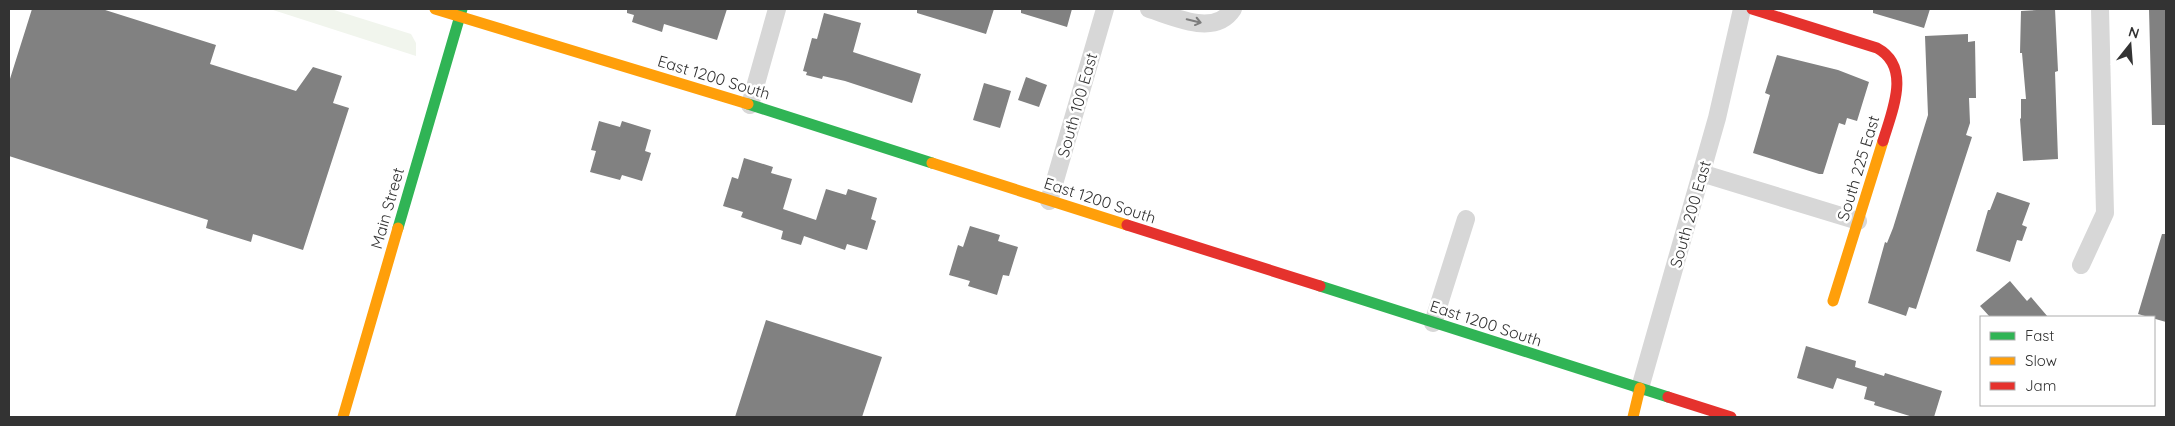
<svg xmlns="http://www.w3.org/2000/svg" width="2175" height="426" font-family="Quicksand,sans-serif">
<rect width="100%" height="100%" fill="#fff"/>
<path fill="#f1f5ed" d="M 270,9 L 331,9 L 411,34 L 416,43 L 416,56 Z"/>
<path fill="#818181" d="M 32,9 L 102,9 L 216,45 L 210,64 L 296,91 L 313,67 L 342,76 L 333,103 L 349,108 L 303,250 L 253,234 L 251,242 L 206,228 L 208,220 L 9,156 L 9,82 Z
M 627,9 L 727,9 L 717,40 L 664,24 L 662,32 L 632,22 L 634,15 L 627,13 Z
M 917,9 L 994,9 L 986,34 L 917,13 Z
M 1021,9 L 1072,9 L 1067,27 L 1021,13 Z
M 1873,9 L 1930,9 L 1924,28 L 1873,13 Z
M 2055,9 L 2058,71 L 2055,72 L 2058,159 L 2023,161 L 2020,119 L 2021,118 L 2021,99 L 2026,99 L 2022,53 L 2020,53 L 2021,11 Z
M 2149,9 L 2166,9 L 2166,125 L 2152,125 Z
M 824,13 L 861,23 L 853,52 L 921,74 L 912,103 L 845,81 L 823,76 L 822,79 L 806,75 L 807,72 L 803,71 L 812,38 L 817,39 Z
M 1968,34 L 1968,42 L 1975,41 L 1976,98 L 1969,98 L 1970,123 L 1966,135 L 1972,137 L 1916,309 L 1909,307 L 1906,316 L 1868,303 L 1885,242 L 1887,243 L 1893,228 L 1928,115 L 1925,36 Z
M 1777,55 L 1838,70 L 1869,82 L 1857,121 L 1847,118 L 1845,125 L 1839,123 L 1823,174 L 1819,174 L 1753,153 L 1770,95 L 1765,93 Z
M 1026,77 L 1047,85 L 1039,107 L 1018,100 Z
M 984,83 L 1011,91 L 1000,128 L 973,120 Z
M 599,121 L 620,127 L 622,121 L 651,130 L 645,151 L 651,153 L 642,181 L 622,175 L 620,180 L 590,172 L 596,151 L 591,150 Z
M 744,158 L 773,167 L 771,173 L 792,179 L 783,209 L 816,220 L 826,189 L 846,195 L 848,189 L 877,198 L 871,219 L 876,221 L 867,250 L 847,244 L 845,250 L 804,236 L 801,245 L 781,239 L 783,231 L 741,217 L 743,212 L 723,206 L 732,177 L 738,179 Z
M 1997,192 L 2030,203 L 2022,225 L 2027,227 L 2022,241 L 2017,240 L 2010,262 L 1976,251 L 1988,210 L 1990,210 Z
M 970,226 L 1000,235 L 998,241 L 1018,247 L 1009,276 L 1003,275 L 997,295 L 968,286 L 970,281 L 949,275 L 958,245 L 963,247 Z
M 2162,234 L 2166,234 L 2166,322 L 2138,314 Z
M 2010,281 L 2027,301 L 2031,297 L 2048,317 L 1990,317 L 1980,306 Z
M 766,320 L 882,357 L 862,417 L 735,417 Z
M 1806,346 L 1856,361 L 1855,367 L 1884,376 L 1885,373 L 1942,391 L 1934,417 L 1913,417 L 1874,405 L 1875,402 L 1864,399 L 1867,387 L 1837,378 L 1833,389 L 1797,378 Z"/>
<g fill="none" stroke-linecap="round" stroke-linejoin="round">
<path stroke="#d7d7d7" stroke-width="18" d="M 1149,9 C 1175,17 1215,37 1233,9
M 750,105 L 777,9
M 1701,173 L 1858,221
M 1049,201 L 1105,9
M 2081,265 L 2105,213 L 2100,9
M 1433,323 L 1466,219
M 1640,388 L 1717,118 L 1742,9"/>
<path stroke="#30b455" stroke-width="11" d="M 748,104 L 932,163
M 398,228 L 462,9
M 1320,286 L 1668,397"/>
<path stroke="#ff9f0a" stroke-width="11" d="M 435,9 L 748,104
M 932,163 L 1127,225
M 1833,301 L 1883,141
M 343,417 L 398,228
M 1633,417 L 1640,388"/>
<path stroke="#e5322d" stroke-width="11" d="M 1752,9 L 1877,48 C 1912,67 1892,111 1883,141
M 1127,225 L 1320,286
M 1668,397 L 1731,417"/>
</g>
<defs><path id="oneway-shaft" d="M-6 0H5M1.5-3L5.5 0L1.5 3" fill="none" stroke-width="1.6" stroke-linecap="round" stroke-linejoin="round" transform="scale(1.25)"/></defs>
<use stroke="#7d7d7d" href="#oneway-shaft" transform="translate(1194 21) rotate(13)"/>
<g text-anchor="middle" stroke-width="5" stroke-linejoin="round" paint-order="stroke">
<g font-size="16" fill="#333" stroke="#fff">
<text transform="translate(714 77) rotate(17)" y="6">East 1200 South</text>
<text transform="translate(1077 105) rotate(-74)" y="6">South 100 East</text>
<text transform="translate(1858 168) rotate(-73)" y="6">South 225 East</text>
<text transform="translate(1100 200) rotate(18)" y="6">East 1200 South</text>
<text transform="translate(387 208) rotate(-74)" y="6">Main Street</text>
<text transform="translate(1690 214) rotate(-74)" y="6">South 200 East</text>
<text transform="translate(1486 323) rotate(18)" y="6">East 1200 South</text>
</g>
</g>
<rect width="2175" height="426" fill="none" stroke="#333333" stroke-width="20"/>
<rect x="1980" y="316" width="175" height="90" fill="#ffffff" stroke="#adadad"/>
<rect x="1990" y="332" width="25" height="8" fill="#30b455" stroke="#adadad"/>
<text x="2025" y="341" font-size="15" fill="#333333">Fast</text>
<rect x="1990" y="357" width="25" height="8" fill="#ff9f0a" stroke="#adadad"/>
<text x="2025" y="366" font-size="15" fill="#333333">Slow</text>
<rect x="1990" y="382" width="25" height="8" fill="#e5322d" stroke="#adadad"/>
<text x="2025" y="391" font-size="15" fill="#333333">Jam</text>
<g transform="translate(2130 45) rotate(17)" stroke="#ffffff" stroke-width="4" paint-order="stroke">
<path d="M0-4L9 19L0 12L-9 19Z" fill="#333333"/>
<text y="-8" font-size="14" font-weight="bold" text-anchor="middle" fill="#333333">N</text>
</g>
</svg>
